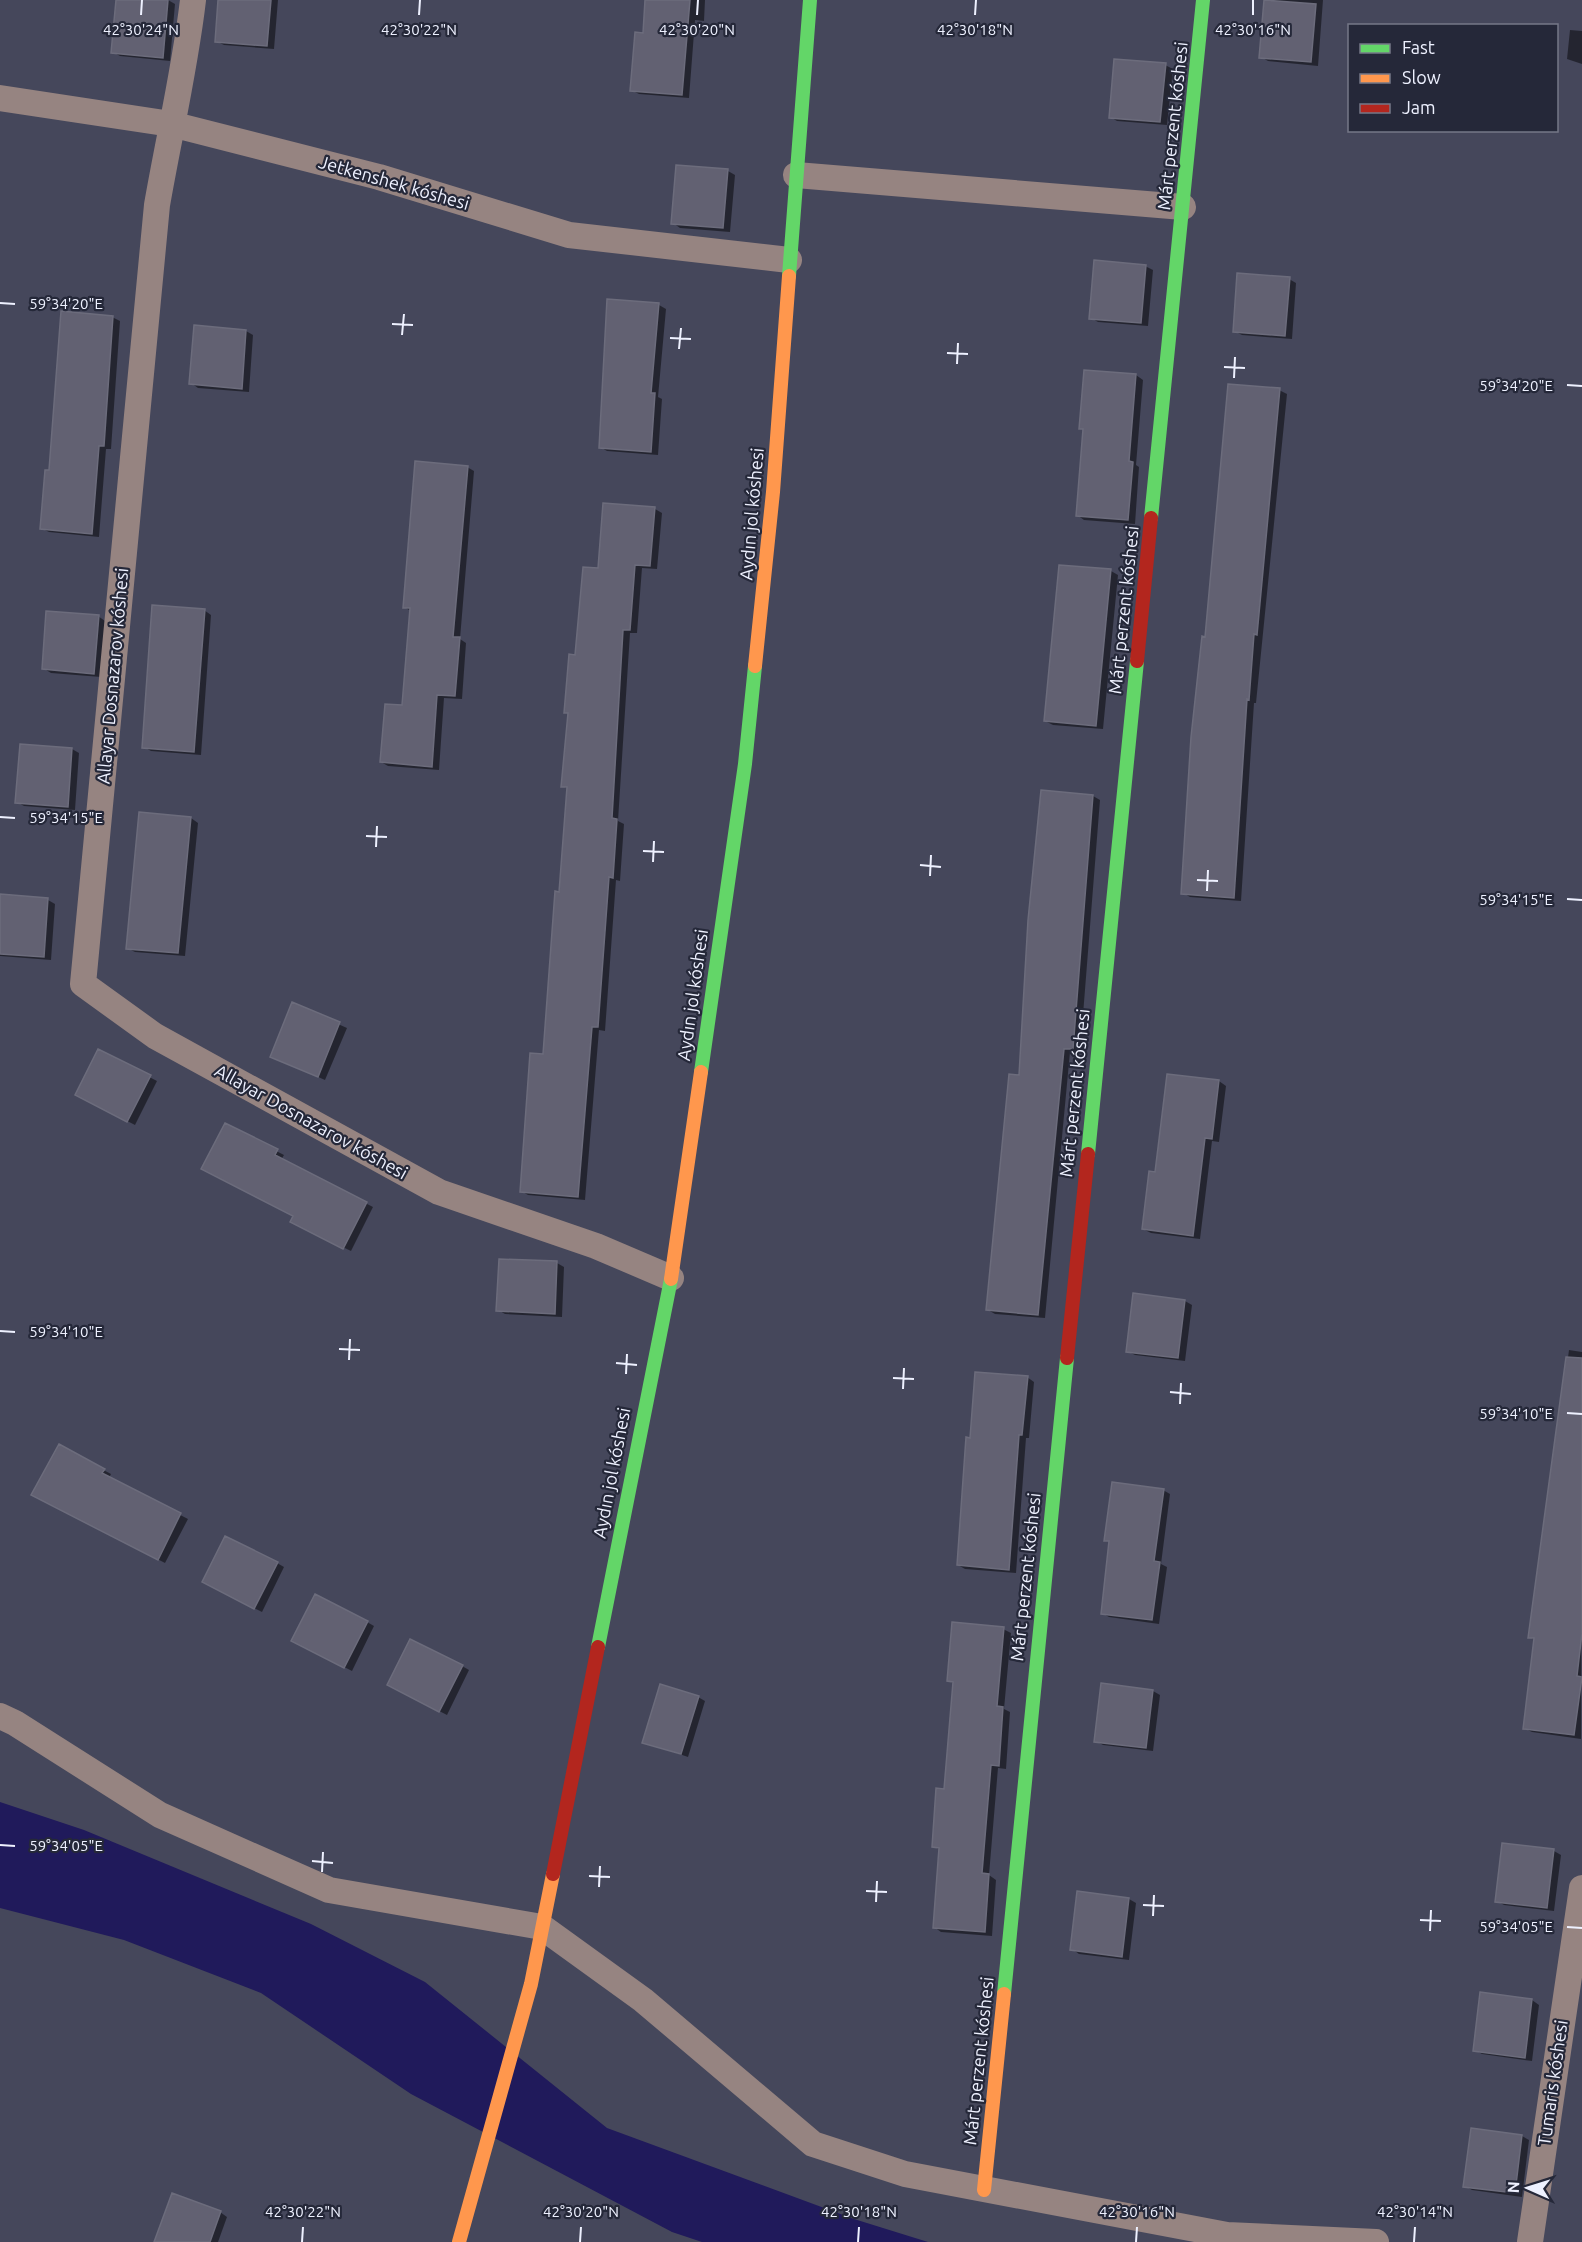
<svg xmlns="http://www.w3.org/2000/svg" width="1582" height="2242" font-family="Ubuntu,sans-serif">
<rect width="100%" height="100%" fill="#45475b"/>
<path fill="#201a5b" d="M 0,1802 L 84,1830 L 311,1924 L 425,1982 L 607,2128 L 854,2219 L 928,2242 L 702,2242 L 672,2232 L 411,2094 L 261,1993 L 124,1940 L 0,1908 Z"/>
<path fill="#0007" d="M 117,0 L 168,0 L 175,4 L 170,61 L 120,56 L 113,52 Z
M 220,0 L 278,0 L 274,49 L 224,45 L 216,41 Z
M 647,0 L 705,0 L 704,21 L 695,20 L 689,98 L 639,94 L 631,90 L 644,34 Z
M 1265,0 L 1323,0 L 1318,66 L 1268,61 L 1261,57 Z
M 1570,30 L 1582,31 L 1582,64 L 1567,59 Z
M 1165,65 L 1173,69 L 1167,125 L 1117,121 L 1110,117 Z
M 728,171 L 735,175 L 730,232 L 680,228 L 673,223 Z
M 1145,266 L 1153,270 L 1148,326 L 1098,322 L 1091,318 Z
M 1289,279 L 1296,283 L 1292,339 L 1242,335 L 1234,331 Z
M 659,305 L 666,309 L 658,397 L 662,399 L 658,455 L 607,451 L 600,447 Z
M 112,317 L 120,321 L 111,449 L 106,449 L 99,537 L 49,532 L 41,528 L 50,472 Z
M 246,331 L 253,335 L 249,392 L 198,388 L 191,383 Z
M 1136,375 L 1143,380 L 1136,465 L 1139,467 L 1135,524 L 1084,520 L 1077,515 L 1085,430 L 1081,428 Z
M 1279,390 L 1287,394 L 1256,703 L 1254,703 L 1241,901 L 1190,897 L 1183,893 L 1207,638 Z
M 467,467 L 474,471 L 460,639 L 466,643 L 462,699 L 444,698 L 439,770 L 388,766 L 381,762 L 403,707 L 411,611 L 404,607 Z
M 655,509 L 662,513 L 657,569 L 642,568 L 637,633 L 630,633 L 618,821 L 624,824 L 620,881 L 616,880 L 605,1031 L 599,1030 L 585,1200 L 528,1195 L 521,1191 L 544,1056 L 568,789 L 563,786 L 569,714 L 566,712 L 599,570 Z
M 1060,567 L 1111,571 L 1118,575 L 1103,729 L 1053,725 L 1045,721 Z
M 204,610 L 211,615 L 201,755 L 151,751 L 144,747 Z
M 98,616 L 105,621 L 101,677 L 51,673 L 43,668 Z
M 72,749 L 79,753 L 75,810 L 24,806 L 17,802 Z
M 1093,796 L 1100,800 L 1080,1053 L 1070,1052 L 1045,1318 L 995,1314 L 988,1310 L 1020,1077 Z
M 191,818 L 198,823 L 185,956 L 135,952 L 127,948 Z
M 0,896 L 48,900 L 55,904 L 51,960 L 0,956 Z
M 293,1004 L 347,1028 L 325,1080 L 279,1060 Z
M 99,1051 L 157,1081 L 135,1125 L 84,1099 Z
M 1219,1081 L 1226,1086 L 1219,1142 L 1212,1141 L 1200,1239 L 1151,1233 L 1143,1229 L 1156,1173 Z
M 226,1125 L 284,1155 L 281,1160 L 373,1207 L 351,1251 L 299,1226 L 295,1216 Z
M 500,1260 L 557,1263 L 564,1267 L 562,1317 L 505,1314 L 498,1310 Z
M 1185,1301 L 1192,1305 L 1185,1361 L 1135,1355 L 1127,1351 Z
M 1569,1350 L 1582,1352 L 1581,1739 L 1532,1732 L 1524,1728 L 1535,1640 L 1530,1637 Z
M 1027,1377 L 1034,1382 L 1029,1438 L 1026,1438 L 1016,1573 L 965,1569 L 958,1565 L 972,1439 Z
M 59,1446 L 111,1474 L 109,1478 L 188,1519 L 165,1563 L 40,1499 Z
M 1163,1490 L 1170,1494 L 1161,1564 L 1167,1567 L 1159,1624 L 1109,1617 L 1102,1613 L 1111,1542 L 1106,1540 Z
M 277,1563 L 284,1567 L 262,1612 L 211,1586 Z
M 367,1622 L 374,1626 L 352,1671 L 301,1645 Z
M 1003,1629 L 1011,1633 L 1004,1709 L 1010,1712 L 1006,1769 L 998,1768 L 989,1875 L 996,1880 L 992,1936 L 941,1932 L 934,1927 L 940,1850 L 933,1846 L 945,1790 L 955,1684 L 949,1681 Z
M 462,1666 L 469,1670 L 447,1715 L 396,1689 Z
M 1153,1691 L 1160,1695 L 1153,1751 L 1103,1745 L 1096,1741 Z
M 698,1697 L 705,1701 L 688,1757 L 644,1742 Z
M 1504,1845 L 1554,1851 L 1561,1855 L 1554,1911 L 1504,1905 L 1497,1901 Z
M 1129,1899 L 1136,1903 L 1129,1960 L 1079,1954 L 1072,1949 Z
M 1532,2000 L 1539,2005 L 1532,2061 L 1482,2054 L 1475,2050 Z
M 1472,2130 L 1522,2136 L 1529,2140 L 1522,2197 L 1472,2190 L 1465,2186 Z
M 220,2212 L 227,2217 L 218,2242 L 156,2242 Z"/>
<path fill="#626172" stroke="#6c6c7c" stroke-width="1.5" d="M 116,0 L 168,0 L 163,58 L 111,53 Z
M 218,0 L 271,0 L 267,46 L 215,42 Z
M 645,0 L 690,0 L 682,95 L 630,91 L 635,32 L 643,33 Z
M 1264,0 L 1316,4 L 1311,62 L 1259,58 Z
M 1114,59 L 1166,63 L 1160,122 L 1109,118 Z
M 676,165 L 728,169 L 723,228 L 671,224 Z
M 1094,260 L 1146,265 L 1141,323 L 1089,319 Z
M 1237,273 L 1290,277 L 1285,336 L 1233,332 Z
M 607,299 L 659,303 L 651,393 L 655,393 L 651,452 L 599,448 Z
M 61,311 L 113,316 L 104,446 L 99,446 L 92,534 L 40,529 L 45,470 L 49,470 Z
M 194,325 L 246,330 L 242,389 L 189,384 Z
M 1084,370 L 1136,374 L 1129,461 L 1133,462 L 1128,520 L 1076,516 L 1083,429 L 1079,429 Z
M 1228,384 L 1280,388 L 1257,635 L 1254,634 L 1249,700 L 1247,699 L 1234,898 L 1181,894 L 1191,737 L 1202,636 L 1205,637 Z
M 415,461 L 468,466 L 453,637 L 460,637 L 455,696 L 437,695 L 432,767 L 380,762 L 385,704 L 402,705 L 410,608 L 403,608 Z
M 603,503 L 655,507 L 650,566 L 635,565 L 630,630 L 623,630 L 612,818 L 617,819 L 613,878 L 609,877 L 598,1027 L 592,1027 L 578,1197 L 520,1192 L 530,1053 L 543,1054 L 555,891 L 559,892 L 567,787 L 561,787 L 568,713 L 564,713 L 569,654 L 575,655 L 583,567 L 598,568 Z
M 1059,565 L 1111,569 L 1096,726 L 1044,721 Z
M 152,605 L 205,609 L 194,752 L 142,748 Z
M 46,611 L 99,615 L 94,674 L 42,669 Z
M 20,744 L 72,748 L 68,807 L 15,803 Z
M 1041,790 L 1093,795 L 1073,1049 L 1064,1049 L 1038,1315 L 986,1310 L 1009,1074 L 1019,1075 L 1028,920 Z
M 139,812 L 191,817 L 178,953 L 126,949 Z
M 0,894 L 48,898 L 44,957 L 0,954 Z
M 292,1002 L 340,1022 L 318,1077 L 270,1057 Z
M 98,1049 L 151,1075 L 127,1122 L 75,1095 Z
M 1167,1074 L 1219,1080 L 1212,1139 L 1205,1138 L 1193,1236 L 1142,1229 L 1149,1171 L 1155,1172 Z
M 225,1123 L 278,1149 L 275,1155 L 367,1202 L 343,1249 L 290,1222 L 293,1216 L 201,1169 Z
M 499,1259 L 557,1261 L 555,1314 L 496,1311 Z
M 1133,1293 L 1185,1300 L 1178,1358 L 1126,1352 Z
M 1566,1357 L 1582,1358 L 1582,1633 L 1577,1676 L 1582,1677 L 1574,1735 L 1523,1729 L 1534,1638 L 1528,1638 Z
M 975,1372 L 1028,1376 L 1022,1435 L 1019,1435 L 1009,1570 L 957,1565 L 966,1437 L 970,1438 Z
M 59,1444 L 105,1469 L 102,1473 L 181,1513 L 158,1560 L 31,1495 Z
M 1112,1482 L 1164,1489 L 1154,1561 L 1160,1562 L 1152,1620 L 1101,1614 L 1109,1541 L 1104,1541 Z
M 225,1536 L 278,1562 L 254,1609 L 202,1582 Z
M 315,1594 L 368,1621 L 344,1668 L 291,1641 Z
M 952,1622 L 1004,1627 L 997,1706 L 1003,1707 L 999,1766 L 991,1765 L 982,1873 L 989,1874 L 985,1932 L 933,1928 L 939,1848 L 932,1847 L 936,1788 L 944,1789 L 953,1682 L 947,1681 Z
M 410,1639 L 463,1665 L 439,1712 L 387,1685 Z
M 1101,1683 L 1153,1690 L 1146,1748 L 1094,1742 Z
M 660,1684 L 699,1696 L 681,1754 L 642,1743 Z
M 1502,1843 L 1554,1849 L 1547,1908 L 1495,1902 Z
M 1077,1891 L 1129,1898 L 1122,1957 L 1070,1950 Z
M 1480,1992 L 1532,1999 L 1525,2058 L 1473,2051 Z
M 1471,2128 L 1522,2135 L 1515,2193 L 1463,2187 Z
M 172,2193 L 221,2211 L 210,2242 L 154,2242 Z"/>
<g fill="none" stroke-linecap="round" stroke-linejoin="round">
<path stroke="#968481" stroke-width="26" d="M 193,0 C 185,69 169,136 157,205 L 83,984 L 155,1036 L 439,1192 L 596,1246 L 671,1278
M 0,98 L 171,124 L 379,177 L 569,235 L 789,260
M 796,175 L 1183,207
M 0,1716 L 15,1723 L 160,1815 L 329,1890 L 542,1927 L 643,2000 L 813,2144 L 905,2174 L 1227,2235 L 1376,2242
M 1530,2242 L 1582,1888"/>
<path stroke="#63d668" stroke-width="14" d="M 789,276 L 810,0
M 1151,518 L 1203,0
M 701,1072 L 745,764 L 755,666
M 1088,1154 L 1137,661
M 598,1647 L 671,1279
M 1004,1994 L 1067,1358"/>
<path stroke="#ff974d" stroke-width="14" d="M 755,666 L 773,492 L 789,276
M 671,1279 L 701,1072
M 984,2190 L 1004,1994
M 459,2242 L 531,1984 L 553,1874"/>
<path stroke="#b3261e" stroke-width="14" d="M 1137,661 L 1151,518
M 1067,1358 L 1088,1154
M 553,1874 L 598,1647"/>
</g>
<path fill="none" stroke="#eef1ff" stroke-width="2" d="M 141,15 L 142,0M 419,15 L 420,0M 697,15 L 698,0M 975,15 L 976,0M 1253,15 L 1253,0M 0,303 L 15,304M 392,324 L 413,325M 402,335 L 404,314M 670,338 L 691,339M 679,349 L 681,328M 947,353 L 968,354M 957,364 L 958,343M 1224,367 L 1245,368M 1234,378 L 1235,357M 1567,385 L 1582,386M 0,817 L 15,818M 366,836 L 387,837M 376,847 L 377,826M 643,851 L 664,852M 653,862 L 654,841M 920,865 L 941,867M 930,876 L 931,855M 1197,880 L 1218,881M 1207,891 L 1208,870M 1567,899 L 1582,900M 0,1331 L 15,1332M 339,1349 L 360,1350M 349,1360 L 350,1339M 616,1363 L 637,1365M 626,1374 L 627,1354M 893,1378 L 914,1379M 903,1389 L 904,1368M 1170,1392 L 1191,1394M 1180,1404 L 1181,1383M 1567,1413 L 1582,1414M 0,1845 L 15,1846M 312,1861 L 333,1863M 322,1872 L 323,1852M 589,1876 L 610,1877M 599,1887 L 600,1866M 866,1891 L 887,1892M 876,1902 L 877,1881M 1143,1905 L 1164,1906M 1153,1916 L 1154,1895M 1420,1920 L 1441,1921M 1567,1927 L 1582,1928M 1430,1931 L 1431,1910M 302,2242 L 303,2227M 580,2242 L 581,2227M 858,2242 L 859,2227M 1136,2242 L 1137,2227M 1414,2242 L 1415,2227"/>
<g text-anchor="middle" stroke-width="4.5" stroke-linejoin="round" paint-order="stroke">
<g font-size="18" fill="#eef1ff" stroke="#252839">
<text transform="translate(1173 126) rotate(-84)" y="6">Márt perzent kóshesi</text>
<text transform="translate(394 183) rotate(16)" y="6">Jetkenshek kóshesi</text>
<text transform="translate(752 514) rotate(-85)" y="6">Aydın jol kóshesi</text>
<text transform="translate(1124 610) rotate(-84)" y="6">Márt perzent kóshesi</text>
<text transform="translate(113 676) rotate(-85)" y="6">Allayar Dosnazarov kóshesi</text>
<text transform="translate(693 995) rotate(-82)" y="6">Aydın jol kóshesi</text>
<text transform="translate(1075 1093) rotate(-84)" y="6">Márt perzent kóshesi</text>
<text transform="translate(311 1122) rotate(29)" y="6">Allayar Dosnazarov kóshesi</text>
<text transform="translate(612 1473) rotate(-79)" y="6">Aydın jol kóshesi</text>
<text transform="translate(1026 1577) rotate(-84)" y="6">Márt perzent kóshesi</text>
<text transform="translate(979 2061) rotate(-84)" y="6">Márt perzent kóshesi</text>
<text transform="translate(1553 2083) rotate(-82)" y="6">Tumaris kóshesi</text>
</g>
</g>
<g font-size="15" text-anchor="middle" fill="#eef1ff" stroke="#252839" stroke-width="4.5" stroke-linejoin="round" paint-order="stroke">
<text x="141" y="35">42°30'24"N</text>
<text x="419" y="35">42°30'22"N</text>
<text x="697" y="35">42°30'20"N</text>
<text x="975" y="35">42°30'18"N</text>
<text x="1253" y="35">42°30'16"N</text>
<text x="66" y="309">59°34'20"E</text>
<text x="1516" y="391">59°34'20"E</text>
<text x="66" y="823">59°34'15"E</text>
<text x="1516" y="905">59°34'15"E</text>
<text x="66" y="1337">59°34'10"E</text>
<text x="1516" y="1419">59°34'10"E</text>
<text x="66" y="1851">59°34'05"E</text>
<text x="1516" y="1932">59°34'05"E</text>
<text x="303" y="2217">42°30'22"N</text>
<text x="581" y="2217">42°30'20"N</text>
<text x="859" y="2217">42°30'18"N</text>
<text x="1137" y="2217">42°30'16"N</text>
<text x="1415" y="2217">42°30'14"N</text>
</g>
<rect x="1348" y="24" width="210" height="108" fill="#252839" stroke="#757888" stroke-width="1.5"/>
<rect x="1360" y="44" width="30" height="9" fill="#63d668" stroke="#757888" stroke-width="1.5"/>
<text x="1402" y="54" font-size="18" fill="#eef1ff">Fast</text>
<rect x="1360" y="74" width="30" height="9" fill="#ff974d" stroke="#757888" stroke-width="1.5"/>
<text x="1402" y="84" font-size="18" fill="#eef1ff">Slow</text>
<rect x="1360" y="104" width="30" height="9" fill="#b3261e" stroke="#757888" stroke-width="1.5"/>
<text x="1402" y="114" font-size="18" fill="#eef1ff">Jam</text>
<g transform="translate(1528 2188) rotate(273)" stroke="#252839" stroke-width="4.5" paint-order="stroke">
<path d="M0-4.5L10 22L0 15L-10 22Z" fill="#eef1ff"/>
<text y="-9" font-size="16" font-weight="bold" text-anchor="middle" fill="#eef1ff">N</text>
</g>
</svg>
